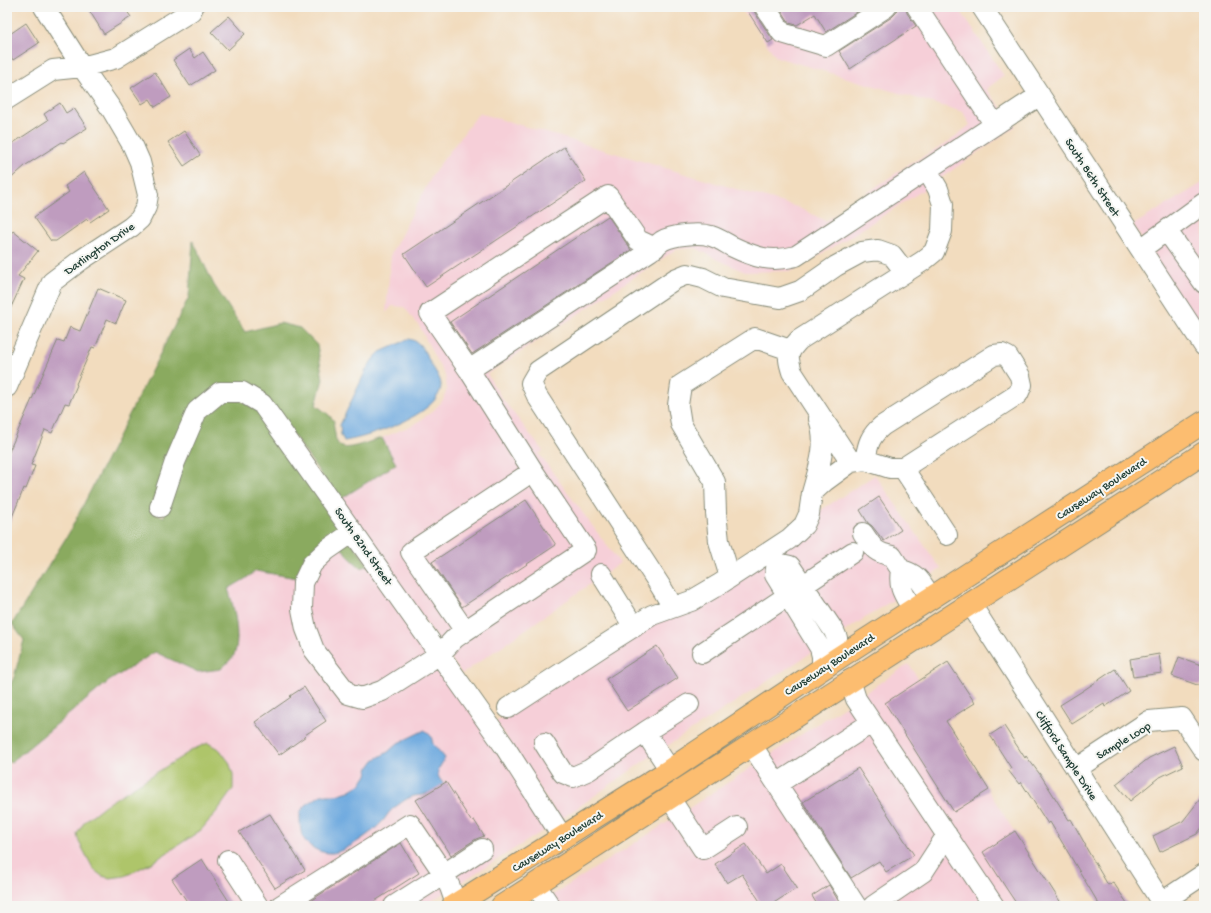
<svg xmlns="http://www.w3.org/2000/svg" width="1211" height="913" font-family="'Gochi Hand',sans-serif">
<rect width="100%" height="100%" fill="#f6f6f2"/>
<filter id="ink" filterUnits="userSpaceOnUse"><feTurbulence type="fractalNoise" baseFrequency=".025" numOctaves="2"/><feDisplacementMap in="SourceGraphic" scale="8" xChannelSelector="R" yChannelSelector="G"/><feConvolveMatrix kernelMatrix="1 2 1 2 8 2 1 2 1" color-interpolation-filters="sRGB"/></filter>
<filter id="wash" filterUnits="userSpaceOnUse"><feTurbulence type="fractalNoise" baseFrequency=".012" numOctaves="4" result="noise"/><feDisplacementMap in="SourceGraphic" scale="16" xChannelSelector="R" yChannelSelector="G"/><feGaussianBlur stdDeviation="0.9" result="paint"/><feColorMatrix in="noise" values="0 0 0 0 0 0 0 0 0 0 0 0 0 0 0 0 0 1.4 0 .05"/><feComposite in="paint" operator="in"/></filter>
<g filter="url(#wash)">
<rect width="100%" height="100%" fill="#f2dcbe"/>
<path fill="#f6cfd8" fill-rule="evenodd" d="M 740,7 L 958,7 L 1004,76 L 986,89 L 1016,126 L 925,189 L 832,248 L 792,271 L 745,272 L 716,259 L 696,248 L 677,249 L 487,374 L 501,397 L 543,451 L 539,454 L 620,563 L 462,674 L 339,500 L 396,464 L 382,438 L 415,424 L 433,411 L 443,400 L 447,389 L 445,375 L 436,360 L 420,327 L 404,307 L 392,306 L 386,313 L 391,254 L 434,172 L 479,113 L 797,207 L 826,221 L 908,165 L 947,143 L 970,125 L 963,112 L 776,57 Z
M 1204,182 L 1204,333 L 1133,225 Z
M 875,475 L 941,569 L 644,761 L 560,820 L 496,722 Z
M 340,546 L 368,565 L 499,751 L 548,828 L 423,906 L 7,906 L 7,770 L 10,763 L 109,681 L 155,652 L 198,672 L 232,600 L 227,589 L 245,579 L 256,571 L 297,578 ZM 431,736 L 433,744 L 445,758 L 437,770 L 438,778 L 444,783 L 425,795 L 411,797 L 396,806 L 388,812 L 383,822 L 364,838 L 339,851 L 321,795 L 336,795 L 349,791 L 361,784 L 367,775 L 369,767 L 374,760 L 388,752 L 398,743 ZM 208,743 L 105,805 L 194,749 Z
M 909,664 L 1061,906 L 558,906 L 551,896 L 671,820 Z"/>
<path fill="#aec56a" stroke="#66814f" d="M 208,743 L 220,750 L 229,762 L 233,774 L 233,789 L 218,810 L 201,830 L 153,862 L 125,876 L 110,878 L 102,876 L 94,870 L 79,842 L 77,834 L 85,821 L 105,805 L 194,749 Z"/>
<path fill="#8aaa5e" stroke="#547449" d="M 193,241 L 214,285 L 245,332 L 280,323 L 300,328 L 317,345 L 323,379 L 316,405 L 329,415 L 334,421 C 333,425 334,429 335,433 C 335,438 337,445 342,447 C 350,450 373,440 382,438 L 396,464 L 339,500 L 268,399 L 219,384 L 168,458 L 150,511 L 164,517 L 182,466 L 204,416 L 223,400 L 240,400 L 257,410 L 368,565 L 361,568 L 349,557 L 340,546 L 297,578 L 256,571 L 245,579 L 228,589 C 234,605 241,639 234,655 C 231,660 225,665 221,669 L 198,672 L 155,652 L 109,681 L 10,763 L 7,760 L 7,692 L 14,677 L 24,640 L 12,624 L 69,533 L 189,297 Z"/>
<path fill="#6faadf" stroke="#47748a" d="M 409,339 C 413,340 418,342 420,345 C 425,351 428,359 432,366 C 436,372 441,379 441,385 C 441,414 367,438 344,441 L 341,435 L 340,425 L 366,370 L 373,359 L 380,352 Z
M 425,730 L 431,736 L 433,744 L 445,758 C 439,769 433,773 444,784 C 438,788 432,792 425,794 C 421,796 415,795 411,797 C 405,799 400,804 395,807 C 387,813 387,817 381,823 C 373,832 345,852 332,853 C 326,853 320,852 315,849 C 299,840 300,828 300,812 L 306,805 L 321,795 L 336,795 L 349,791 L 361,784 L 367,775 L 369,767 L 374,760 L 388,752 L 398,743 Z"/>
<g id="blocks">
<path fill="#bf9cbf" d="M 87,7 L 124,7 L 131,17 L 104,34 Z
M 745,7 L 754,7 L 755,13 L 773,40 L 768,43 Z
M 779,7 L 865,7 L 826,32 L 815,14 L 797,25 L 789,23 Z
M 897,7 L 906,7 L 907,13 L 916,26 L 850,69 L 839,51 L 892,17 L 896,13 Z
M 229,16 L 245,34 L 228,50 L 211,32 Z
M 26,23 L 39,43 L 13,60 L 7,51 L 7,36 Z
M 189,49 L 195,58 L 203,52 L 215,70 L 190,86 L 173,60 Z
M 155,72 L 171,97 L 155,107 L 150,99 L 142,104 L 131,88 Z
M 60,103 L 66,113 L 74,108 L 87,128 L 63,143 L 62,142 L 26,165 L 7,182 L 7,147 L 48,120 L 44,114 Z
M 184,131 L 200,155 L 184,166 L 168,142 Z
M 564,147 L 586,181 L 426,287 L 404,254 Z
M 84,172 L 109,209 L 90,222 L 87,219 L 56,241 L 51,241 L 34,217 L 69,192 L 65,186 Z
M 608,216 L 631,250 L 472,354 L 450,322 Z
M 13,231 L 38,251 L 18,276 L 24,279 L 7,316 L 7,238 Z
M 98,288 L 126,300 L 116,323 L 107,319 L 95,348 L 92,347 L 76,384 L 77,385 L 69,404 L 65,403 L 52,433 L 45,430 L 31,465 L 35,466 L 26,489 L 24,488 L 7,529 L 7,456 L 58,340 L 64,342 L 70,327 L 80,331 Z
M 879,497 L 901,530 L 884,541 L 872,526 L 868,523 L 860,510 Z
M 526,500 L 556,545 L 462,607 L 432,562 Z
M 657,646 L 678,678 L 627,711 L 606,679 Z
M 1159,654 L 1162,673 L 1133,677 L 1130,659 Z
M 1179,657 L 1204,666 L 1204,674 L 1200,686 L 1172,676 Z
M 948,662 L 975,703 L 946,721 L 989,790 L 954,812 L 885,703 Z
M 1115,669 L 1129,691 L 1105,707 L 1104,704 L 1072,724 L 1060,705 L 1084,690 Z
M 304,687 L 326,721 L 305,735 L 306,736 L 279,755 L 255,722 L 291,697 L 290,696 Z
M 1004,726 L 1025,758 L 1026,756 L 1042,777 L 1069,820 L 1071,819 L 1086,846 L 1085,846 L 1108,885 L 1113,882 L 1129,906 L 1100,906 L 1050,822 L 1048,824 L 1021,782 L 1019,784 L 1008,770 L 1011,768 L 990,735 Z
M 1174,746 L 1183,766 L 1158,778 L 1130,801 L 1116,784 L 1149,758 Z
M 858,768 L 914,855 L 886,872 L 879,861 L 851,878 L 803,802 Z
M 446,782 L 471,821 L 474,820 L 484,836 L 476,839 L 451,855 L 416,800 Z
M 1204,794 L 1204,825 L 1197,834 L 1160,852 L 1153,836 L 1183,821 Z
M 270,814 L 305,870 L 275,888 L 239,832 Z
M 1015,831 L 1038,867 L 1063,906 L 1018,906 L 1006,888 L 983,852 Z
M 401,843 L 419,873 L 367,906 L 302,906 Z
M 746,844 L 766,874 L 781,864 L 797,888 L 769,906 L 763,906 L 742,874 L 727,883 L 715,864 Z
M 202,859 L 214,878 L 232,906 L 190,906 L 172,879 Z
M 829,885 L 839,902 L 832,906 L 818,906 L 812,896 Z"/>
</g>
</g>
<g filter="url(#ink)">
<use href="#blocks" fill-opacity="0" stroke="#888c79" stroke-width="1"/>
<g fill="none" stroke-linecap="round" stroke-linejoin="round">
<g stroke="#888c79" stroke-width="22">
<path id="minor" d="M 765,7 L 782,33 L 826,46 L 886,7
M 917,7 L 995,125
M 982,7 L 1204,346
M 7,99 L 53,70 L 82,67 L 116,58 L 191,11 L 193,7
M 1167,231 L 1204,283
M 655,248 L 638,240 L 608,196 L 430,313 L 469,370 L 650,251 C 654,248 658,244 662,241 C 672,235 700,232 711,236 C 718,238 724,242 731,246 C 754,257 770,263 796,256 L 1040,95
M 1141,249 L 1204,203
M 469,370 L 533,471 L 586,550 L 465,631 L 411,552 L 533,471
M 7,387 L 52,282 L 81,260 L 131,227 L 140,219 L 146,207 L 148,195 L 140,162 L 133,146 L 112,110 L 82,67 L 44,7
M 865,460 C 868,445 869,437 882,426 L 994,355 L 1002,354 L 1008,357 L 1020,376 L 1022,385 L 1018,394 L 903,468
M 851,462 L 865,460 L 890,468 L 903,468 L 947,535
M 812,493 C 819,468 828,443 819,419
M 160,507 L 175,462 L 197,411 L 220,392 L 242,392 L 262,404 L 505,747 L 563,838
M 353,532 L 327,550 L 312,564 L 303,583 L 302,609 L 306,629 L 314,650 L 348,694 L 362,698 L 382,691 L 440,654 L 455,638 L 465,631
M 863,533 C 873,548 874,552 892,556 L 901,570 C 919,574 922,584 931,598
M 770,552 L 777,563 L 775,575 L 820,648 L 822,656 L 822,669
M 777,563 L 790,566 L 834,631 L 837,638 L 838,658
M 901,570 C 898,589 904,594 913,610
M 601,574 L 634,627
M 730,577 L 719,541 L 716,513 L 715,482 L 681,424 L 678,405 L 681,385 L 755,338 L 790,350
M 970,603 L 1164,906
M 673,607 L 661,587 L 537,396 L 531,383 L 538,371 L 675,279 L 687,274 L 703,278 L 723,288 L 780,298 L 800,291 L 836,266 L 862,252 L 878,250 L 892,255 L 905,272
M 702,653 L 853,552
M 850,680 L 856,699 L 994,906
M 508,708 L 600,648 L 652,615 L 691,601 L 720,584 L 789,539 L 804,525 L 809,514 L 812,493 L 825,481 L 851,462 L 792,372 C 787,355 787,353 799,340 L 923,261 L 934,252 L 942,231 L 943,204 L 938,189 L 927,170
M 544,743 L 563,773 L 573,777 L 589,770 L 645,732
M 751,744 L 856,906
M 1076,769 L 1149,721 L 1182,718 L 1204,751
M 670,770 L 645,732 L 689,704
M 777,784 L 871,723
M 669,797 L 703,849 L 737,827
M 228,860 L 258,906
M 535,884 L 550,906
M 1162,902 L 1204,874
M 280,906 L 410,824 L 444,874 L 482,849
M 394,906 L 444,874 L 450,887 L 456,904
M 873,906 L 923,872 L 947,835"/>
</g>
<g stroke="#888c79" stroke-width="24">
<path id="major" d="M 453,906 L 670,770 L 838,658 L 1204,422
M 502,906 L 1204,453"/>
</g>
<use href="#minor" stroke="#fff" stroke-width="20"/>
<use href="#major" stroke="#fcbd6f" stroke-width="22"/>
</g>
</g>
<g text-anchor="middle" stroke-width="4" stroke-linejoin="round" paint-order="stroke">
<g font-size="12" fill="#1f3d34" stroke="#f6f6f2">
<text transform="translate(1093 177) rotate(57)" y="4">South 86th Street</text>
<text transform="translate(99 248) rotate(-35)" y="4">Darlington Drive</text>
<text transform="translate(1101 488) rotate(-33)" y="4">Causeway Boulevard</text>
<text transform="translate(364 546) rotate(55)" y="4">South 82nd Street</text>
<text transform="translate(829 664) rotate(-33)" y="4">Causeway Boulevard</text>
<text transform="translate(1123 740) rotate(-31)" y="4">Sample Loop</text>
<text transform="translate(1067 755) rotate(57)" y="4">Clifford Sample Drive</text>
<text transform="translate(557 841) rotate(-32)" y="4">Causeway Boulevard</text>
</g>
</g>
<rect width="1211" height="913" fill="none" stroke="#f6f6f2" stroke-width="24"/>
</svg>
